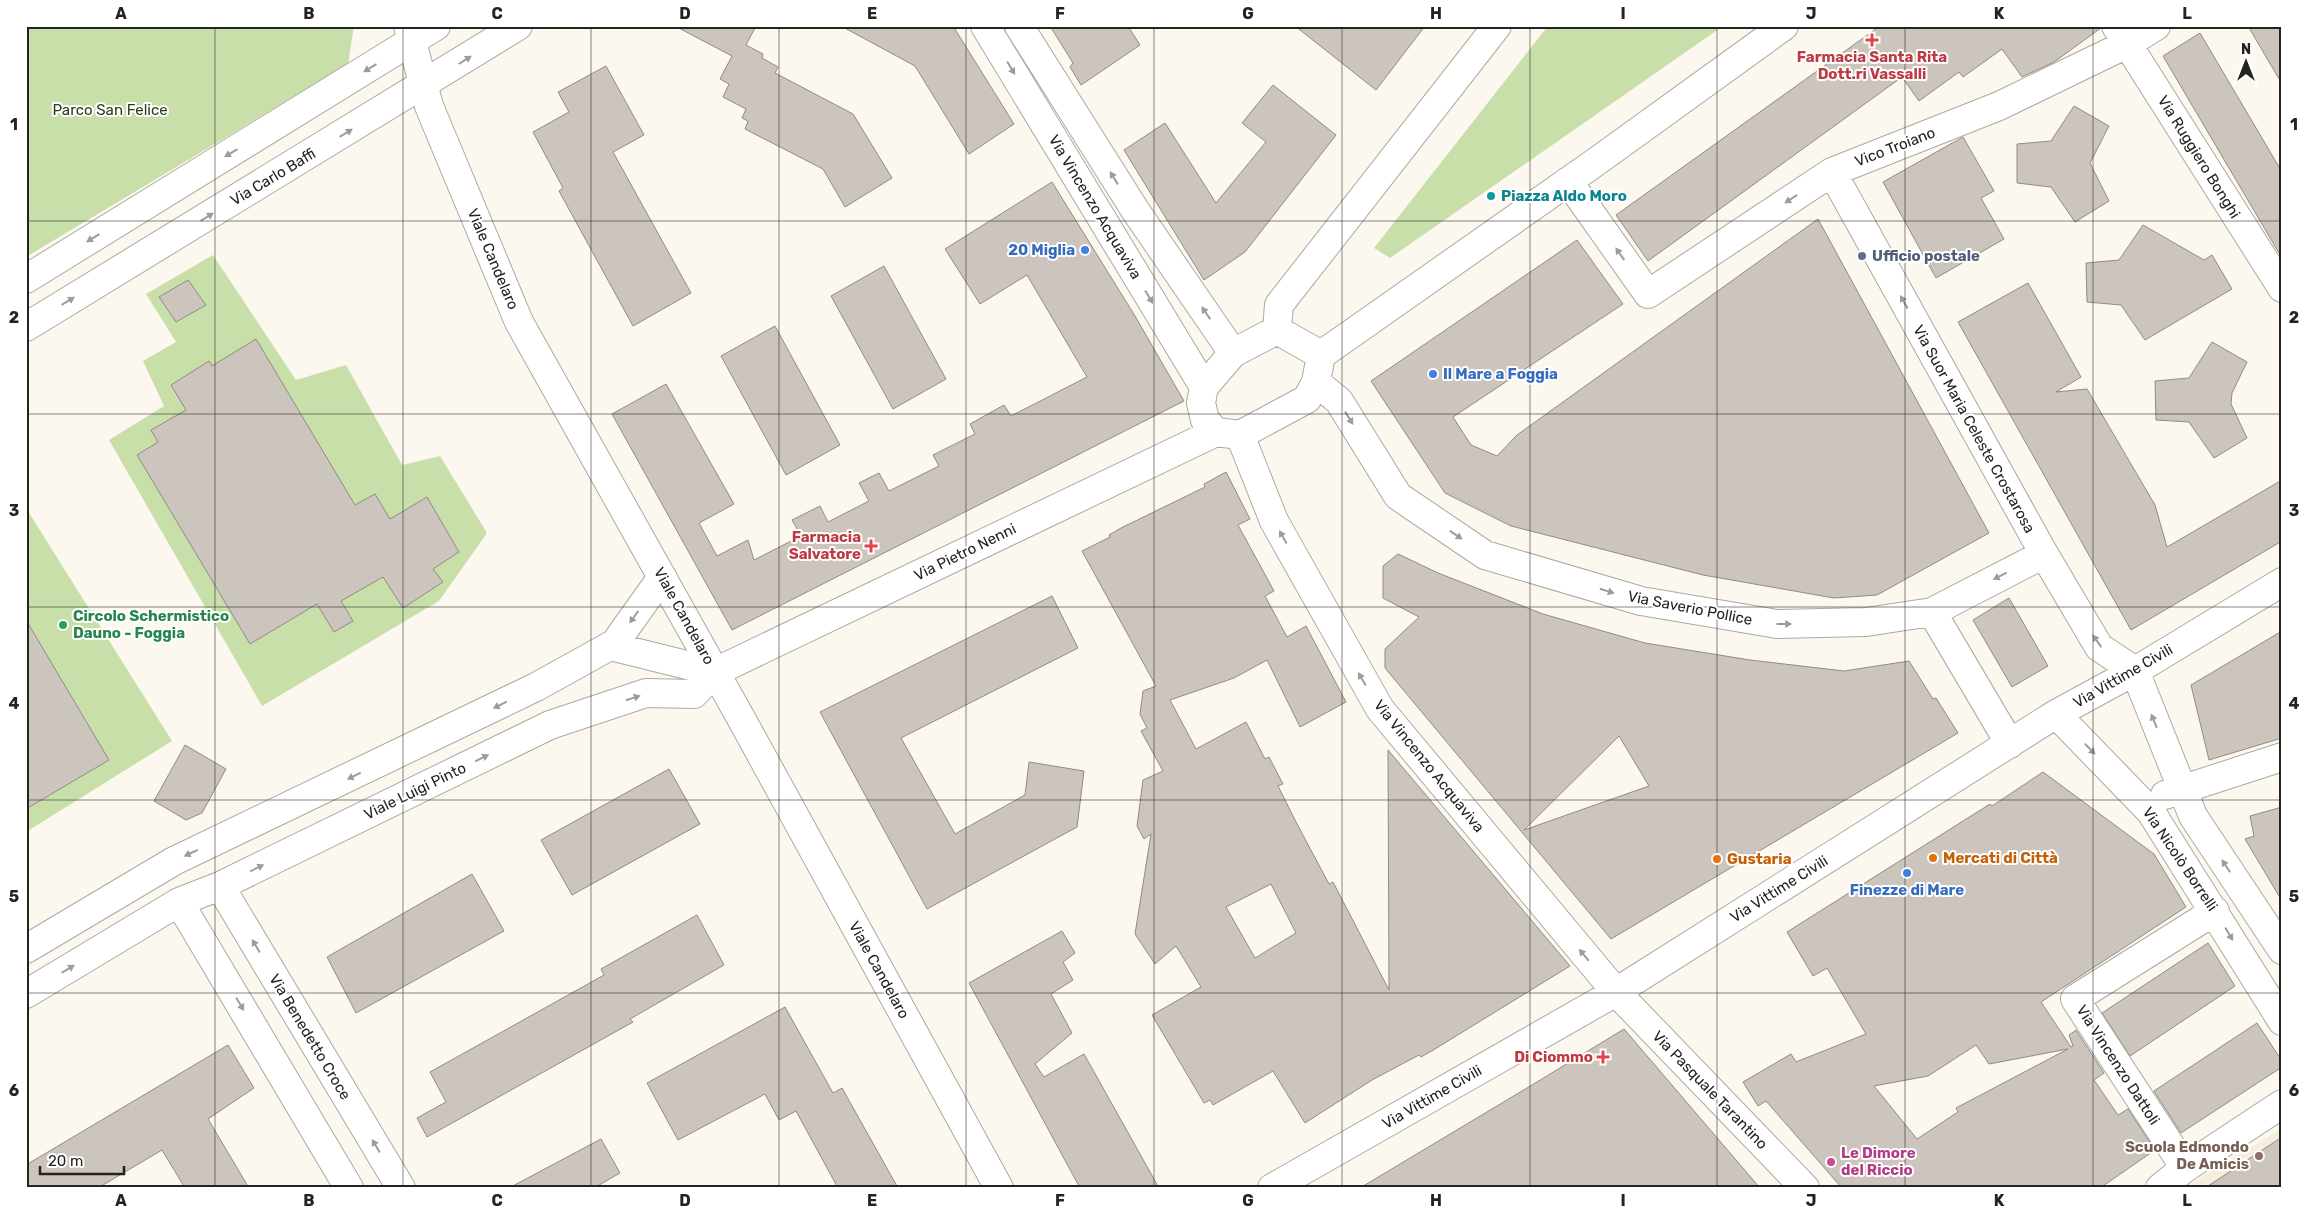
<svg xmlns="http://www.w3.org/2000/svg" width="2308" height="1214" font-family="Rubik,sans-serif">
<rect width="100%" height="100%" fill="#fcf8ef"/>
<path fill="#f5eedd" d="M 2282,1128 L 2282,1183 L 2274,1188 L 2184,1188 Z"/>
<path fill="#c8dfaa" d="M 26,26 L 354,26 L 348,64 L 26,257 Z
M 1548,26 L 1723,26 L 1390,258 L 1374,248 Z
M 213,255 L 296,380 L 346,365 L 402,465 L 440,456 L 487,533 L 439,601 L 262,706 L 109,440 L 164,406 L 143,361 L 176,342 L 146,294 Z
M 26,508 L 172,741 L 26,832 Z"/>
<path fill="#ccc5bd" stroke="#928b84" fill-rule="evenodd" d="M 675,26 L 756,26 L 746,45 L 763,54 L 762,58 L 778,67 L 775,73 L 853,114 L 892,178 L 845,207 L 823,169 L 745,129 L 748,121 L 742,118 L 746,109 L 723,97 L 729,84 L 720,79 L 732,56 Z
M 841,26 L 953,26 L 1014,124 L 969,154 L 915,66 Z
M 1050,26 L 1128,26 L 1140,45 L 1081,85 L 1070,67 L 1073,63 Z
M 1295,26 L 1425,26 L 1376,90 Z
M 1880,26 L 2100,26 L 2101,28 L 2054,62 L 2022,77 L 2002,49 L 1963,77 L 1959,72 L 1919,101 L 1902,77 L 1648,261 L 1616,215 Z
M 2248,26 L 2282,26 L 2282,84 Z
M 2200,33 L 2282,172 L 2282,258 L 2163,56 Z
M 606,66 L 644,135 L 613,152 L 691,293 L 633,326 L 559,191 L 563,188 L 533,132 L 569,112 L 558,92 Z
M 1273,85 L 1336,135 L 1245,252 L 1204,280 L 1124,150 L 1165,123 L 1216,203 L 1266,142 L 1242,123 Z
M 2074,106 L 2109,126 L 2090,163 L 2109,201 L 2075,222 L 2051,187 L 2017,183 L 2017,144 L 2051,141 Z
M 1963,137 L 1994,191 L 1981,198 L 2004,239 L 1936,278 L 1883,182 Z
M 1052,182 L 1135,316 L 1184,401 L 732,630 L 612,414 L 666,384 L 734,504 L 699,523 L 717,556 L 748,540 L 754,560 L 801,536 L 792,520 L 820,506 L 828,522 L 869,501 L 859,483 L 879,473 L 889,491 L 939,466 L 933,455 L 975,434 L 970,424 L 1004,405 L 1011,416 L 1087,377 L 1027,275 L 980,304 L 945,249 Z
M 1818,219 L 1989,533 L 1877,595 L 1834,598 L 1703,575 L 1511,526 L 1445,493 L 1371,381 L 1577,240 L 1623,304 L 1453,417 L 1471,445 L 1497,456 L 1517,435 Z
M 2143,225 L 2204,260 L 2212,255 L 2232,289 L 2145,340 L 2121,305 L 2087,302 L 2086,263 L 2119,260 Z
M 884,266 L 946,379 L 893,409 L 831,296 Z
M 188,280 L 206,305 L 176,322 L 159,297 Z
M 2028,283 L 2081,377 L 2056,392 L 2087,389 L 2155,505 L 2167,547 L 2282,480 L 2282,541 L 2131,630 L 1958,322 Z
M 775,326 L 840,445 L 786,475 L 721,356 Z
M 256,339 L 355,505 L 375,494 L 390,519 L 427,497 L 459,552 L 433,569 L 443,582 L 403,608 L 383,577 L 341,601 L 353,621 L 334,632 L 317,604 L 250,644 L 137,455 L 158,442 L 151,430 L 186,410 L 171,385 L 209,361 L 212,366 Z
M 2212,342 L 2247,362 L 2232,393 L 2231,404 L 2247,438 L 2214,458 L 2189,422 L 2156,420 L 2155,381 L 2189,378 Z
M 1226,472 L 1250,519 L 1238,525 L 1274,591 L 1265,596 L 1287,637 L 1306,626 L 1346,702 L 1300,727 L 1267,660 L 1234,678 L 1170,700 L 1196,749 L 1246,722 L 1265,759 L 1269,757 L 1283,784 L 1278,786 L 1296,822 L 1329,884 L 1333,882 L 1389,990 L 1388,750 L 1570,966 L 1435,1049 L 1421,1057 L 1419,1055 L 1372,1080 L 1305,1123 L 1273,1071 L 1213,1105 L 1210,1100 L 1204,1103 L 1152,1015 L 1201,987 L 1176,946 L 1155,964 L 1135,934 L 1151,834 L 1144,839 L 1137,826 L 1143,780 L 1163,771 L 1141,731 L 1147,728 L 1140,714 L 1143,691 L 1156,686 L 1082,551 L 1110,537 L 1109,535 L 1121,528 L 1205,487 L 1204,484 ZM 1271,884 L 1296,933 L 1255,958 L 1226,907 Z
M 1398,554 L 1438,573 L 1543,614 L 1645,643 L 1750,660 L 1844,671 L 1909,661 L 1933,699 L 1936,698 L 1958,733 L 1611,939 L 1385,668 L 1385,649 L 1419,617 L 1383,598 L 1383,566 ZM 1619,736 L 1649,786 L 1524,830 Z
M 1052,596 L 1078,648 L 901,738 L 955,834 L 1025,795 L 1029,762 L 1084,771 L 1077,827 L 927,909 L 820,712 Z
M 2009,598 L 2048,666 L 2012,687 L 1973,620 Z
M 26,620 L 109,760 L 26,809 Z
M 2282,631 L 2282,738 L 2209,760 L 2191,685 Z
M 185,745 L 226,769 L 202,813 L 186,820 L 154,801 Z
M 669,769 L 700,824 L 572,895 L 541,840 Z
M 2043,772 L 2154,854 L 2186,907 L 2041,1002 L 2071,1047 L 2073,1046 L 2069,1035 L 2076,1030 L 2104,1073 L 2094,1080 L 2118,1115 L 2128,1109 L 2155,1150 L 2100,1188 L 1842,1188 L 1766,1101 L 1758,1106 L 1743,1082 L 1791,1054 L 1796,1062 L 1866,1034 L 1827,968 L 1813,976 L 1787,932 L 1990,804 L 1992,806 ZM 1976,1045 L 1989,1064 L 2068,1049 L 1956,1108 L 1958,1112 L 1917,1139 L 1874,1086 L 1928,1076 Z
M 2282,807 L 2282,901 L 2245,839 L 2254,836 L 2250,816 Z
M 472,874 L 504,931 L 356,1013 L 327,957 Z
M 697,915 L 724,965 L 630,1019 L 633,1022 L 427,1137 L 417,1118 L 446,1102 L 430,1072 L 604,975 L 601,969 Z
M 1062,931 L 1075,953 L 1063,962 L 1073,980 L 1051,994 L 1072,1033 L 1035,1064 L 1044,1077 L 1084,1054 L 1159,1188 L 1080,1188 L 969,983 Z
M 2208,943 L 2235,986 L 2130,1056 L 2102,1013 Z
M 785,1007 L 833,1093 L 842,1088 L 898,1188 L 838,1188 L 796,1111 L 779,1120 L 765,1094 L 678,1140 L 647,1083 Z
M 2257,1023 L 2282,1061 L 2282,1067 L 2181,1133 L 2154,1091 Z
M 1624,1029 L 1760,1188 L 1360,1188 L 1532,1085 Z
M 228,1045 L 254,1088 L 208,1119 L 249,1188 L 185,1188 L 162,1150 L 98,1188 L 26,1188 L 26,1165 Z
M 2282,1137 L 2282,1188 L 2205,1188 Z
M 601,1139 L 620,1173 L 594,1188 L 509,1188 Z"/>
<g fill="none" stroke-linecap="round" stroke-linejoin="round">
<g stroke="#aca9a0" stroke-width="30">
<path id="minor" d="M 985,26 L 1204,387
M 1019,26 L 1135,210 L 1233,353
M 2116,26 L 2282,288
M 1832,172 L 2044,554 L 2099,647 L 2135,671 L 2193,816 L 2282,950
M 1568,181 L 1648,294 L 1832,172 L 1999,106 L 2127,44 L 2156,26
M 26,279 L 436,26
M 26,327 L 518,26
M 1277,330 L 1279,305 L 1497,26
M 1321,355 L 1277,330 L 1233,353 L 1204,387 L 1201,403 L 1205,420 L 1216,432 L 1240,435 L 1307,399 L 1316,382 L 1321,355 L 1593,164 L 1784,26
M 1316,382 L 1339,401 L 1398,496 L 1485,555 L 1641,601 L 1777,624 L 1866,622 L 1932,612 L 2010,744
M 1240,435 L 1274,521 L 1380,709 L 1616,992 L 1805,1188
M 1932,612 L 2044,554
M 610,646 L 715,672
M 2056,714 L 2151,812 L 2282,1021
M 2165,795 L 2282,757
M 220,886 L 401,1188
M 179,902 L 349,1188
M 26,949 L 174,861 L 536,687 L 610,646 L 615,643 L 662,577
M 26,994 L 179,902 L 220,886 L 550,725 L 646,693 L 694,694 L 715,672 L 1216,432
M 2185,1168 L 2075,999 L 2215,911
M 1272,1188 L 1616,992 L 2056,714 L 2135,671 L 2282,582
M 2160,1188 L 2185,1168 L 2282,1104"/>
</g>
<g stroke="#aca9a0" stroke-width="30">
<path id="major" d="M 408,26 L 429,106 L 519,322 L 742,720 L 999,1188"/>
</g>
<use href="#minor" stroke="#fff" stroke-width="28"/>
<use href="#major" stroke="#fff" stroke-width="28"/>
</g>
<defs><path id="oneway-solid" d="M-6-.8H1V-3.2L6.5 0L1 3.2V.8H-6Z" transform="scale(1.25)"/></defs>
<g fill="#9d9c9b">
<use href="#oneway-solid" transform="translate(465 60) rotate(-32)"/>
<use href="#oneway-solid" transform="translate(370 68) rotate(149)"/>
<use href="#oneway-solid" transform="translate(1011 68) rotate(59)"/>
<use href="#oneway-solid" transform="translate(346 133) rotate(-31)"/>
<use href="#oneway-solid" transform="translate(231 153) rotate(149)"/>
<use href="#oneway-solid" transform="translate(1114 178) rotate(-122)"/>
<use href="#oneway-solid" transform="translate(1791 199) rotate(146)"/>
<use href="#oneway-solid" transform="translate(207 217) rotate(-31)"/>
<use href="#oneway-solid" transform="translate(93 238) rotate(149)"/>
<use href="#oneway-solid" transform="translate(1620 254) rotate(-125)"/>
<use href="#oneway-solid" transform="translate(1149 297) rotate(59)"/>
<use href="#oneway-solid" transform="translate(68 301) rotate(-31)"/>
<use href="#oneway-solid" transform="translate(1904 302) rotate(-119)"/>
<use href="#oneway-solid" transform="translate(1206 313) rotate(-125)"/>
<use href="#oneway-solid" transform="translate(1349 418) rotate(58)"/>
<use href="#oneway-solid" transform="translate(1456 535) rotate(34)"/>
<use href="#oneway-solid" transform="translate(1283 537) rotate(-119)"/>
<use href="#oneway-solid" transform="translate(2000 576) rotate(153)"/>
<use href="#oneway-solid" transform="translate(1607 591) rotate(17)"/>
<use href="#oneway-solid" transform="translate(634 617) rotate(126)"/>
<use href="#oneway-solid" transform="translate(1784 624)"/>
<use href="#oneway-solid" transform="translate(2097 641) rotate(-125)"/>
<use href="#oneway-solid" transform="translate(1362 679) rotate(-120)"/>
<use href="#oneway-solid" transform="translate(633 698) rotate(-18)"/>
<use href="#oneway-solid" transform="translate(500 705) rotate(154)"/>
<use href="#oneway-solid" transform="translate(2154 721) rotate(-112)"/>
<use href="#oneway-solid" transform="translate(2090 749) rotate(46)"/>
<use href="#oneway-solid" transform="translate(482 758) rotate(-26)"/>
<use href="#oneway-solid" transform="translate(354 776) rotate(154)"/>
<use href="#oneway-solid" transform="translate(191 853) rotate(155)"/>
<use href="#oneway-solid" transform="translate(2226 866) rotate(-123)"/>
<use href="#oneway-solid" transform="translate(257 868) rotate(-26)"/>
<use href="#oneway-solid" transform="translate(2229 934) rotate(59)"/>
<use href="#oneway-solid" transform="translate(256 946) rotate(-121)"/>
<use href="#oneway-solid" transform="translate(1584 955) rotate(-130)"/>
<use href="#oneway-solid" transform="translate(68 969) rotate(-31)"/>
<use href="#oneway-solid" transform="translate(240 1004) rotate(59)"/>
<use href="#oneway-solid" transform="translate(376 1146) rotate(-121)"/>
</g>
<path fill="none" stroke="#252320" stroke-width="1" stroke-opacity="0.55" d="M 215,26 L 215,1188M 403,26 L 403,1188M 591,26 L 591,1188M 779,26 L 779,1188M 966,26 L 966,1188M 1154,26 L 1154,1188M 1342,26 L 1342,1188M 1530,26 L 1530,1188M 1717,26 L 1717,1188M 1905,26 L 1905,1188M 2093,26 L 2093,1188M 26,221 L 2282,221M 26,414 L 2282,414M 26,607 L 2282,607M 26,800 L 2282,800M 26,993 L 2282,993"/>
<g fill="#e0444e" stroke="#fff" stroke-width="2">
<path d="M1869.5 32.5h5v5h5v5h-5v5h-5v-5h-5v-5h5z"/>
<path d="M868.5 538.5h5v5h5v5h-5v5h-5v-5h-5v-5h5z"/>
<path d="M1600.5 1049.5h5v5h5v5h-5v5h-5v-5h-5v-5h5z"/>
</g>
<circle fill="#0f9aa8" stroke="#fff" stroke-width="2" cx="1491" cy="196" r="5"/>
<g fill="#3f7fe0" stroke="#fff" stroke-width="2">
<circle cx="1085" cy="250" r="5"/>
<circle cx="1433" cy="374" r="5"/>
<circle cx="1907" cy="873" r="5"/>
</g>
<circle fill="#5c6f8a" stroke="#fff" stroke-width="2" cx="1862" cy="256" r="5"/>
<circle fill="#2e9e5b" stroke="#fff" stroke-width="2" cx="63" cy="625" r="5"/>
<g fill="#e8710a" stroke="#fff" stroke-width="2">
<circle cx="1933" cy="858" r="5"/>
<circle cx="1717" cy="859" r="5"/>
</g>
<circle fill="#8d6e63" stroke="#fff" stroke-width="2" cx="2259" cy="1156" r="5"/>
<circle fill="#d1479c" stroke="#fff" stroke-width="2" cx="1831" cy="1162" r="5"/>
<g text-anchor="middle" stroke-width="4" stroke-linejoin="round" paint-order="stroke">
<g font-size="15" font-weight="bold" fill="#be3a42" stroke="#fff" text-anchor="end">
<text x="1872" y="62" text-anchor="middle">Farmacia Santa Rita<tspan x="1872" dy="17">Dott.ri Vassalli</tspan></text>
<text x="861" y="542">Farmacia<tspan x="861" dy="17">Salvatore</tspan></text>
<text x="1593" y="1062">Di Ciommo</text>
</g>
<g font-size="15" fill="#2e3b18" stroke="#fff">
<text x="110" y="115">Parco San Felice</text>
</g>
<g font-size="15" fill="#252320" stroke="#fff">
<text transform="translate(1895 147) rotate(-21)" y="5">Vico Troiano</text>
<text transform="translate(2199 157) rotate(58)" y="5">Via Ruggiero Bonghi</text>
<text transform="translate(273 177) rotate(-31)" y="5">Via Carlo Baffi</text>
<text transform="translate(1095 207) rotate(59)" y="5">Via Vincenzo Acquaviva</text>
<text transform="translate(493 259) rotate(67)" y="5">Viale Candelaro</text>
<text transform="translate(1974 429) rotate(61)" y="5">Via Suor Maria Celeste Crostarosa</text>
<text transform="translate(965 552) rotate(-26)" y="5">Via Pietro Nenni</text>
<text transform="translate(1690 608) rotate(11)" y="5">Via Saverio Pollice</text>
<text transform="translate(684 616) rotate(61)" y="5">Viale Candelaro</text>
<text transform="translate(2123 676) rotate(-30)" y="5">Via Vittime Civili</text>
<text transform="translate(1429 766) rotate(51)" y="5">Via Vincenzo Acquaviva</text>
<text transform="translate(415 791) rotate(-26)" y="5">Viale Luigi Pinto</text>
<text transform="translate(2180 859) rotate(56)" y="5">Via Nicolò Borrelli</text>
<text transform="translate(1779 889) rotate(-32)" y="5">Via Vittime Civili</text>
<text transform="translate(879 970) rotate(61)" y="5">Viale Candelaro</text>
<text transform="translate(310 1037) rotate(59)" y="5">Via Benedetto Croce</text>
<text transform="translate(2118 1065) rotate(57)" y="5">Via Vincenzo Dattoli</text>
<text transform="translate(1710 1090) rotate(46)" y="5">Via Pasquale Tarantino</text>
<text transform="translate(1432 1097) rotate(-30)" y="5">Via Vittime Civili</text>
</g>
<g font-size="15" font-weight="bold" fill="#0d838f" stroke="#fff" text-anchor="start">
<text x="1501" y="201">Piazza Aldo Moro</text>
</g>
<g font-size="15" font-weight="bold" fill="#366cbe" stroke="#fff" text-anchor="end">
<text x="1075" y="255">20 Miglia</text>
<text x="1443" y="379" text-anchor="start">Il Mare a Foggia</text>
<text x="1907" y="895" text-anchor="middle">Finezze di Mare</text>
</g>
<g font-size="15" font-weight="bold" fill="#4e5e75" stroke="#fff" text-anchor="start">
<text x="1872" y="261">Ufficio postale</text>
</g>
<g font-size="15" font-weight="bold" fill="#27864d" stroke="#fff" text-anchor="start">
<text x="73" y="621">Circolo Schermistico<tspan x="73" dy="17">Dauno - Foggia</tspan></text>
</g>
<g font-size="15" font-weight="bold" fill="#c56008" stroke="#fff" text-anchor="start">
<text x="1943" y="863">Mercati di Città</text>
<text x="1727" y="864">Gustaria</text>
</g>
<g font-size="15" font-weight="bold" fill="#785e54" stroke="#fff" text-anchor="end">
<text x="2249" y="1152">Scuola Edmondo<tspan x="2249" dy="17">De Amicis</tspan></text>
</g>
<g font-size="15" font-weight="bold" fill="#b23c85" stroke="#fff" text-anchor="start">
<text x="1841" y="1158">Le Dimore<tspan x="1841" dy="17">del Riccio</tspan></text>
</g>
</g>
<rect width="2308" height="1214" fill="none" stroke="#ffffff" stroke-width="55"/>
<g transform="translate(2246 62)" stroke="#ffffff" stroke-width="4" paint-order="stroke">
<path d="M0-4L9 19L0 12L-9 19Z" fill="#252320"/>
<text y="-8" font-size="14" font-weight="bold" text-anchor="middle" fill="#252320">N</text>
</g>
<path d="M40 1166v8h84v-8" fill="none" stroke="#252320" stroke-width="2.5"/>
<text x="48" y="1166" font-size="15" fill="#252320" stroke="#ffffff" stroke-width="4" paint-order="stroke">20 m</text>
<rect x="28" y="28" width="2252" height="1158" fill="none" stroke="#252320" stroke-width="2"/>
<g font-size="16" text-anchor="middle" font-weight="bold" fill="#252320">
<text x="121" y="19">A</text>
<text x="309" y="19">B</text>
<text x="497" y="19">C</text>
<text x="685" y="19">D</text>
<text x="872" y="19">E</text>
<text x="1060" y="19">F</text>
<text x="1248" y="19">G</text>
<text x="1436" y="19">H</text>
<text x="1623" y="19">I</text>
<text x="1811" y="19">J</text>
<text x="1999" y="19">K</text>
<text x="2187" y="19">L</text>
<text x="14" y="130">1</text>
<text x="2294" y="130">1</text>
<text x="14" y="323">2</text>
<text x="2294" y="323">2</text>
<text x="14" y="516">3</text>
<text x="2294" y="516">3</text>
<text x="14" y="709">4</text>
<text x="2294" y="709">4</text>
<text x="14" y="902">5</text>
<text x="2294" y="902">5</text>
<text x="14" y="1096">6</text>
<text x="2294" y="1096">6</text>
<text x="121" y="1206">A</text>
<text x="309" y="1206">B</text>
<text x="497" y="1206">C</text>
<text x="685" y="1206">D</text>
<text x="872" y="1206">E</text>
<text x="1060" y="1206">F</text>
<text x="1248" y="1206">G</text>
<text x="1436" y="1206">H</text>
<text x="1623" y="1206">I</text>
<text x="1811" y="1206">J</text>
<text x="1999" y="1206">K</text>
<text x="2187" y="1206">L</text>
</g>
</svg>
